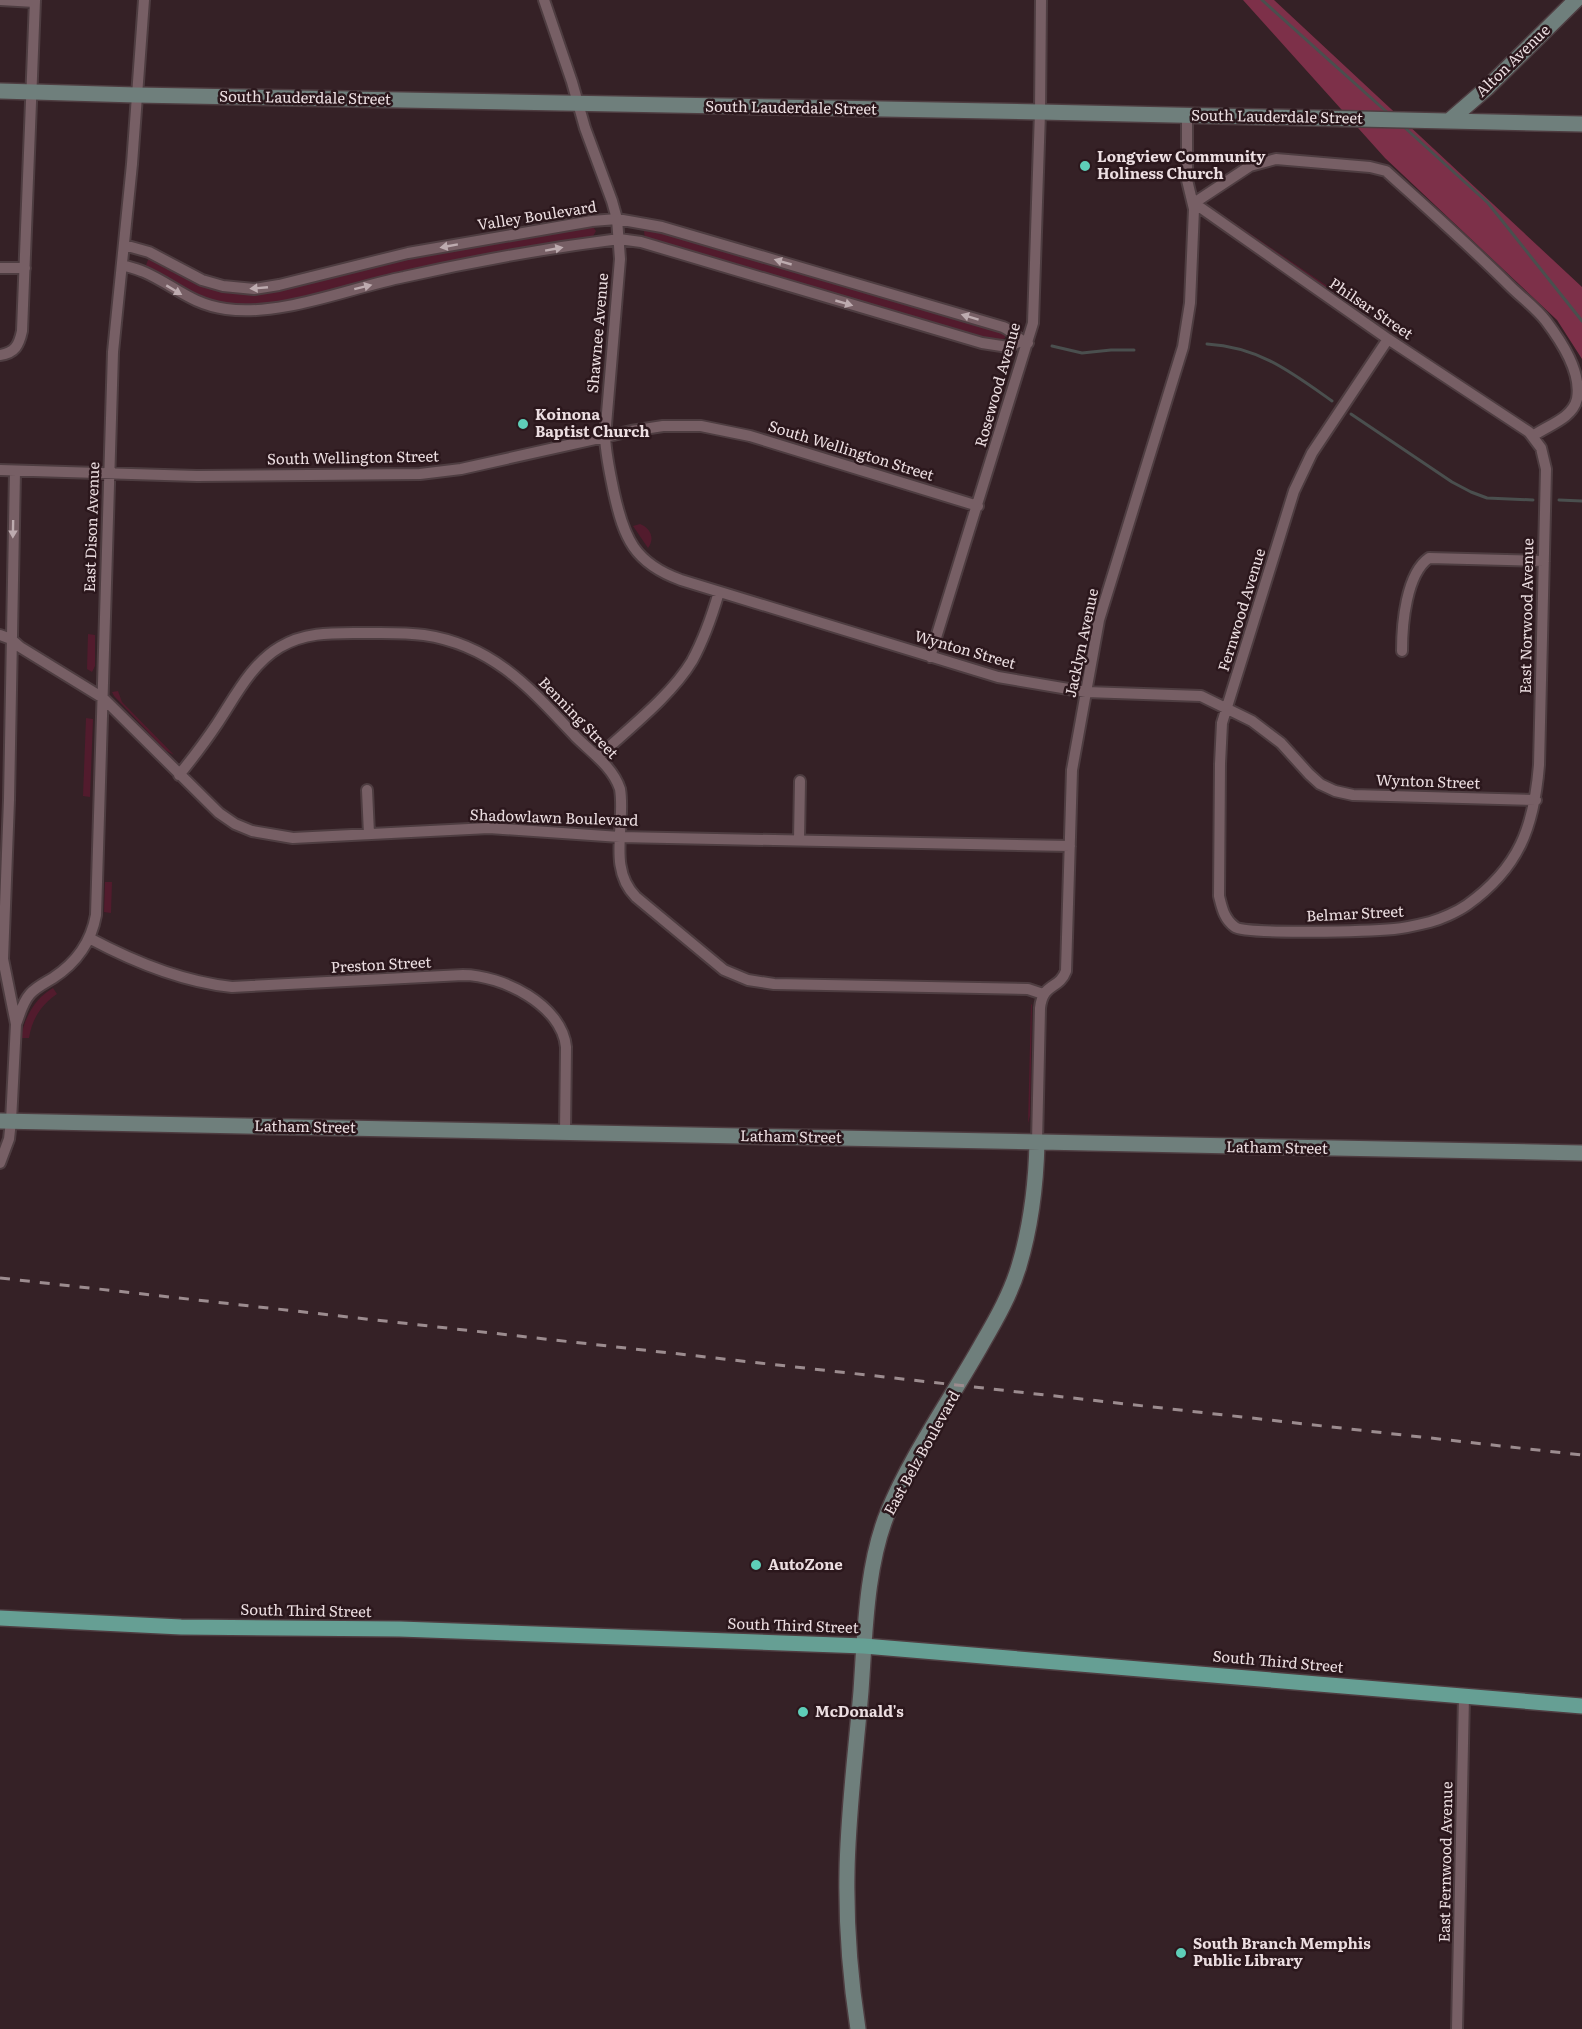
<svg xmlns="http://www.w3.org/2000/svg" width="1582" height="2029" font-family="Literata,serif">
<rect width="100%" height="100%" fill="#352126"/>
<path fill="#521b2d" d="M 1217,211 L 1355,305 L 1352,305 L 1216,212 Z
M 588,226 L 593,227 L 596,231 L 592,238 L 396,274 L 287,301 L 251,306 L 209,301 L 191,293 L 148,270 L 146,265 L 148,260 L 154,259 C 199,281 226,301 278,291 L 414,257 Z
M 650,228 L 1001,331 L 1005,334 L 1005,338 L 997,342 L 645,239 L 644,231 Z
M 640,524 C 651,528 655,539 648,548 L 633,526 Z
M 88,634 L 95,635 L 95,666 L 92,672 L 87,669 Z
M 118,691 L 122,702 L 174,755 L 165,750 L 114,696 L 112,692 Z
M 86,718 L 93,719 L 90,797 L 83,796 Z
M 105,882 L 112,882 L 111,913 L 104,912 Z
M 53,988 L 57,994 C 41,1005 32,1019 29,1038 L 21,1038 C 24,1018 35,998 53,988 Z
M 1032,1004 L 1030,1116 L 1028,1123 L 1031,1005 Z"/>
<path fill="#7d3049" d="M 1243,0 L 1274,0 L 1582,287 L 1582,359 L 1557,320 L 1385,158 Z"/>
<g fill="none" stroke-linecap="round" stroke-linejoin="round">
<path stroke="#4a4f4e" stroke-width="3" d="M 1262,0 L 1389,114
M 1403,126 L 1488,203 L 1582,321
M 1207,344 C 1259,347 1291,372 1332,401
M 1052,346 L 1082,353 L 1111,350 L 1134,350
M 1351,414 L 1452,482 L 1471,492 L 1487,498 L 1533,500
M 1559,500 L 1582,501"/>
<g stroke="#4e3d41" stroke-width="14">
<path id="street" d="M 0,0 L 35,2
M 544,0 L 572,82 L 585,128 L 612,201 L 617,219 L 620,259 L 605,437 C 606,456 610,474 614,493 C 624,538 634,563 681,580 L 998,677 L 1086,692 L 1201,696 L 1252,721 L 1281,743 L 1309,774 L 1320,784 L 1335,791 L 1353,795 L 1536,800
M 124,245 L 149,252 L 202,280 L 223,286 L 254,289 L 279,285 L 408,253 L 592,221 L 617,219 L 662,227 L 1003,327 C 1013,331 1018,341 1028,343
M 122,265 C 129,267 137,269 144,272 C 174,285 190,304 226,309 C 281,317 349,288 404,277 C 475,261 548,248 619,239 L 641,242 L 982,343 L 1008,347 L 1021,341
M 0,268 L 25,268
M 1388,339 L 1312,453 L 1294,491 L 1222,723 L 1220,764 L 1219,896 C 1222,908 1224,919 1235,927 C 1246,935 1373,931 1394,929 C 1405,928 1418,925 1430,922 C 1441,919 1457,912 1467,905 C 1519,868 1534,827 1539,765 L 1546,469 L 1541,448 L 1529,432 L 1388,339 L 1194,203 L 1250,166 L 1276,159 L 1370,167 L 1386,171 C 1428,209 1470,246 1510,286 C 1521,297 1536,308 1546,321 C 1561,341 1582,372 1577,399 C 1572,419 1548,425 1533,436
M 0,355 C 15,353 19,345 22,331 L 35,0
M 0,470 L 197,476 L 420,474 L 461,469 L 631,431 L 663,426 L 701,426 L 750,436 L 978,506
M 0,635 L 11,639 L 20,647 L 103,698 L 219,813 L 235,824 L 252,831 L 293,838 L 489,828 L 620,837 L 1070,846
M 1402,651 C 1402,624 1406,574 1429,558 L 1544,561
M 930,657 L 1033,323 L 1040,112 L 1041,0
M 598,757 C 628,729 671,696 692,661 C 704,639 712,616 719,592
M 179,775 C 192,759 205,742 217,724 C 235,697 251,664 280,647 C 305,632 332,633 360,633 C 381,633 403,632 424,635 C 493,645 531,689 576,737 C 591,752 613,767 620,789 C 626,825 607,868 636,897 L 724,970 L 748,980 L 774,984 L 1028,989 L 1043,994
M 367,790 L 369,834
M 799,840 L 800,781
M 89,938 C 132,961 184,982 232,987 L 463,975 C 502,975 562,1005 566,1047 L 565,1133
M 16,1024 C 20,1014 22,1003 30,994 C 36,987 45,983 53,978 C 76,963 91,943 96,915 L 113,352 L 132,164 L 144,0
M 1037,1143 L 1040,1008 C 1043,982 1059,990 1066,971 L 1072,770 L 1099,620 L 1183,347 L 1190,303 L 1194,209 L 1187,180 L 1187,115
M 0,1163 L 9,1139 L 11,1121 L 16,1024 L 3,959 L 9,800 L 15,471
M 1457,2029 L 1464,1696"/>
</g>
<g stroke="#4e3d41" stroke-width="18">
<path id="secondary" d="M 0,91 L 136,95 L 1040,112 L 1582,124
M 1450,120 L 1487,88 L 1576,0
M 0,1121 L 1582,1153
M 858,2029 C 850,1977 846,1925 847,1872 C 848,1811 856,1751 861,1691 C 865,1634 866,1565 888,1512 C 911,1455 953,1396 983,1342 C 997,1318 1011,1293 1019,1266 C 1031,1226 1036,1184 1037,1143"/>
</g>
<g stroke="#4e3d41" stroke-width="18">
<path id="primary" d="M 0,1618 L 181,1627 L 400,1629 L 864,1646 L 1582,1706"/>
</g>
<use href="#street" stroke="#775f65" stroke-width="10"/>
<use href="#secondary" stroke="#6f7f7c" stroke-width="15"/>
<use href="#primary" stroke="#669f94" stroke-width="15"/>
<path stroke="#9c8c8f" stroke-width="3" stroke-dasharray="10 10" stroke-linecap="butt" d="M 0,1278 L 1582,1455"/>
</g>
<defs><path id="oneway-solid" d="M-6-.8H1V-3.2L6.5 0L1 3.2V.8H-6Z" transform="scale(1.5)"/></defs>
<g fill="#bdabaf">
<use href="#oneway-solid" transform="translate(449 246) rotate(170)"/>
<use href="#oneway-solid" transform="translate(554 249) rotate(-10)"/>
<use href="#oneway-solid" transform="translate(783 262) rotate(-164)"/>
<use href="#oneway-solid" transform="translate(363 287) rotate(-14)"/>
<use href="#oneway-solid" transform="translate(259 288) rotate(175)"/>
<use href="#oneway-solid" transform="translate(174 290) rotate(31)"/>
<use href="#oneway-solid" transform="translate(844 303) rotate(16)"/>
<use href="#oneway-solid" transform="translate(970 317) rotate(-163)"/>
<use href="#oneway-solid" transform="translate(13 529) rotate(91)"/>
</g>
<g fill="#5eceb8" stroke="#2b171c" stroke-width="2">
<circle cx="1085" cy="166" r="6"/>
<circle cx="523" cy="424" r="6"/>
<circle cx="756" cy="1565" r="6"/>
<circle cx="803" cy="1712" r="6"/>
<circle cx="1181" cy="1953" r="6"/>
</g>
<g text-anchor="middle" stroke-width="5" stroke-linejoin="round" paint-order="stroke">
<g font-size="15" fill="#ecdee1" stroke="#2b171c">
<text transform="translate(1513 61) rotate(-44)" y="5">Alton Avenue</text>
<text transform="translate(305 98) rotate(1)" y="5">South Lauderdale Street</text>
<text transform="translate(791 108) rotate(1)" y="5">South Lauderdale Street</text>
<text transform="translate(1277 117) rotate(1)" y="5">South Lauderdale Street</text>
<text transform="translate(537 216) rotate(-9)" y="5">Valley Boulevard</text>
<text transform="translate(1371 309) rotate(34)" y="5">Philsar Street</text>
<text transform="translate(598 333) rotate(-85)" y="5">Shawnee Avenue</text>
<text transform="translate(998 385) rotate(-74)" y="5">Rosewood Avenue</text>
<text transform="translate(851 451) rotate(17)" y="5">South Wellington Street</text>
<text transform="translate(353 458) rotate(-1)" y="5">South Wellington Street</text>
<text transform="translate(92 527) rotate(-88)" y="5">East Dison Avenue</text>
<text transform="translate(1242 610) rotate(-73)" y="5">Fernwood Avenue</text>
<text transform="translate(1527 616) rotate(-89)" y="5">East Norwood Avenue</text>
<text transform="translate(1082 643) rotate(-78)" y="5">Jacklyn Avenue</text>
<text transform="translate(965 650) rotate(16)" y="5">Wynton Street</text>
<text transform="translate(578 718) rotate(46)" y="5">Benning Street</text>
<text transform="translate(1428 782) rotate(2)" y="5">Wynton Street</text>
<text transform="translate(554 818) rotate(2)" y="5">Shadowlawn Boulevard</text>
<text transform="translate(1355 914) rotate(-3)" y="5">Belmar Street</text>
<text transform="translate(381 965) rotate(-3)" y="5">Preston Street</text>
<text transform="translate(305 1127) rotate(1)" y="5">Latham Street</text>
<text transform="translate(791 1137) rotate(1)" y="5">Latham Street</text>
<text transform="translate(1277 1148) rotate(1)" y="5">Latham Street</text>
<text transform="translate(922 1453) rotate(-61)" y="5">East Belz Boulevard</text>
<text transform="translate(306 1611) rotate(1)" y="5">South Third Street</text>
<text transform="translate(793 1626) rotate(2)" y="5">South Third Street</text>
<text transform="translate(1278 1662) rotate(5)" y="5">South Third Street</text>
<text transform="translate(1446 1862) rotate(-89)" y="5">East Fernwood Avenue</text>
</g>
<g font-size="15" font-weight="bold" fill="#ecdee1" stroke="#2b171c" text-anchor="start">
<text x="1097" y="162">Longview Community<tspan x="1097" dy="17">Holiness Church</tspan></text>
<text x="535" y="420">Koinona<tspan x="535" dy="17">Baptist Church</tspan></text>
<text x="768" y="1570">AutoZone</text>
<text x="815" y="1717">McDonald's</text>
<text x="1193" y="1949">South Branch Memphis<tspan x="1193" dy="17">Public Library</tspan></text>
</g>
</g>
</svg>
